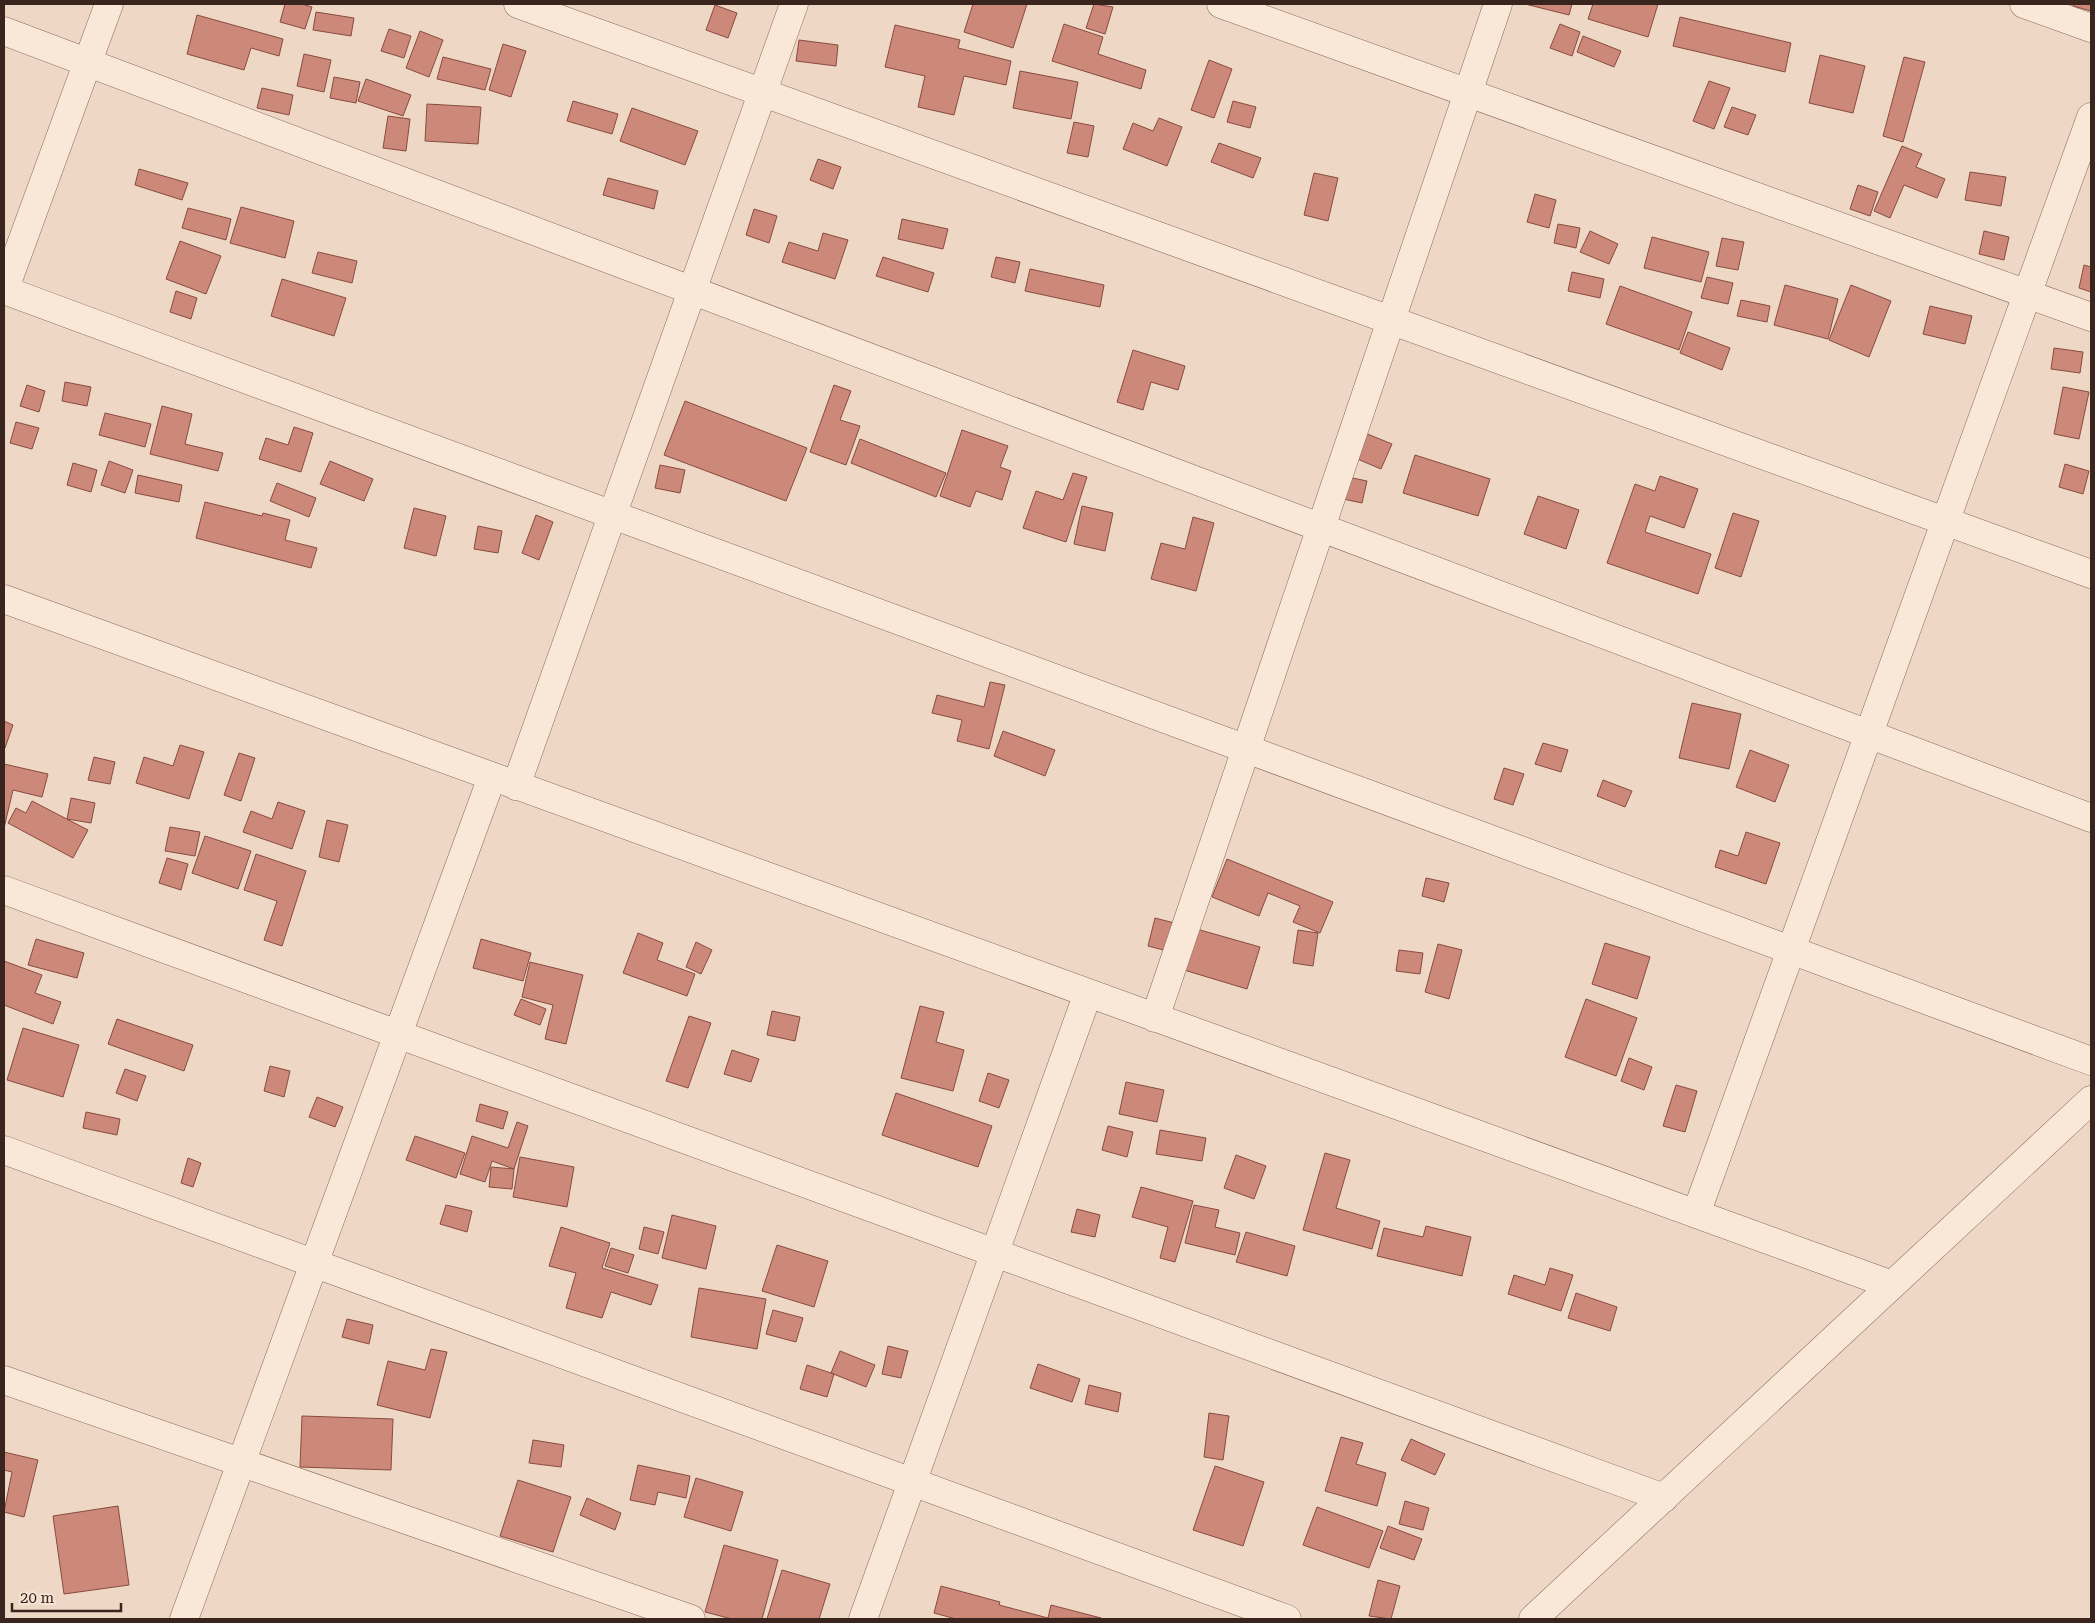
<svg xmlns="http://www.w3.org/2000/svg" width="2095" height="1623" font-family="'Roboto Serif',serif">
<rect width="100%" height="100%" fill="#eed7c4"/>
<path fill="#cc8879" stroke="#884b40" d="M 285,4 L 302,4 L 312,7 L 305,29 L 280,22 Z
M 973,4 L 1027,4 L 1013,48 L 964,32 Z
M 1094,4 L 1113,7 L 1105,34 L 1086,28 Z
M 1525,4 L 1572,4 L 1569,15 Z
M 1593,4 L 1658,4 L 1648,37 L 1588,19 Z
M 2073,4 L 2091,4 L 2091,11 L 2073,6 Z
M 715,5 L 737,13 L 728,38 L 706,30 Z
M 316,12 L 354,18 L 351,36 L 313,30 Z
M 197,15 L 283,39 L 279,56 L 251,48 L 244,70 L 187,54 Z
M 1680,17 L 1791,43 L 1785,72 L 1673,46 Z
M 1064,24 L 1103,37 L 1098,54 L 1146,70 L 1141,89 L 1052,61 Z
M 1560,24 L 1580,32 L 1572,56 L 1550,48 Z
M 895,25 L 960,40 L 958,48 L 1011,61 L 1006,85 L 964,76 L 954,115 L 918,107 L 925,76 L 885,67 Z
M 389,29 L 411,36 L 404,58 L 381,51 Z
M 420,31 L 443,40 L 429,77 L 406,68 Z
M 1583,36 L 1621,51 L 1614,67 L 1577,52 Z
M 799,40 L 838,45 L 836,66 L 796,61 Z
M 503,44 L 526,51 L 511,97 L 489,90 Z
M 304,54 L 331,60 L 324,92 L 297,86 Z
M 1820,55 L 1865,66 L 1853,113 L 1809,103 Z
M 443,57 L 491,69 L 485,90 L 437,79 Z
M 1904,57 L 1925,62 L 1903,142 L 1883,136 Z
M 1209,60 L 1232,69 L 1214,118 L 1191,110 Z
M 1020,71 L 1078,82 L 1071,119 L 1013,108 Z
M 334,77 L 360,82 L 356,103 L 330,98 Z
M 366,79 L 411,95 L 403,116 L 358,101 Z
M 1709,81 L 1730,88 L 1714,129 L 1693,121 Z
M 262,88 L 293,95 L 289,115 L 257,108 Z
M 573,101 L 618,114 L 612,134 L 567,121 Z
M 1233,101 L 1256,107 L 1250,128 L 1227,122 Z
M 427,104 L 481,107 L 478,144 L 425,141 Z
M 1732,107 L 1756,115 L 1748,135 L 1724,127 Z
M 632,108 L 698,131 L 685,165 L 620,141 Z
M 388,116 L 410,119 L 406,151 L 383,148 Z
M 1159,118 L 1182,127 L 1167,166 L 1123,149 L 1133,123 L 1153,131 Z
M 1074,122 L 1094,126 L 1088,157 L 1067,153 Z
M 1219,143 L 1261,158 L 1253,178 L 1211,162 Z
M 1902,146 L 1922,154 L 1916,167 L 1945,179 L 1937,198 L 1904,185 L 1890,218 L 1874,211 Z
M 818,159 L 841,167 L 833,189 L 810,180 Z
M 139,169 L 188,183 L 182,200 L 135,185 Z
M 1970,172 L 2006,177 L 2001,206 L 1965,200 Z
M 1314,173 L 1338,178 L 1328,221 L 1304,215 Z
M 608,178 L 658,191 L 654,209 L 603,195 Z
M 1858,185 L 1878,192 L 1870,216 L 1850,209 Z
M 1535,194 L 1556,200 L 1549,228 L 1527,222 Z
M 241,207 L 294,221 L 285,258 L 230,243 Z
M 188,208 L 231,219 L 226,240 L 182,228 Z
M 754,209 L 777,216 L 769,243 L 746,235 Z
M 902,219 L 948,229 L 943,249 L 898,239 Z
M 1558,224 L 1580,228 L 1576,248 L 1554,243 Z
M 1590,231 L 1618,244 L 1609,264 L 1580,252 Z
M 1984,231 L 2009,237 L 2004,260 L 1979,254 Z
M 823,233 L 848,240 L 835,279 L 782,262 L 789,242 L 818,251 Z
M 1652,237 L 1709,252 L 1701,282 L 1644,268 Z
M 1722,238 L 1744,242 L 1738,270 L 1716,266 Z
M 180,241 L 221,256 L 206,294 L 166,279 Z
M 318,252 L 357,261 L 352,283 L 312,273 Z
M 883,257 L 934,273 L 928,292 L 876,276 Z
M 996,257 L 1020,262 L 1015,283 L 991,277 Z
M 2084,265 L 2091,267 L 2091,292 L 2079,288 Z
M 1030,269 L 1104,285 L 1100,307 L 1025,291 Z
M 1572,272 L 1604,279 L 1600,298 L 1568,291 Z
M 1707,277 L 1733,283 L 1728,304 L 1701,298 Z
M 282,279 L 346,298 L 334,336 L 271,316 Z
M 1785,285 L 1838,299 L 1828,339 L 1774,325 Z
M 1851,285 L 1891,301 L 1869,357 L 1829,340 Z
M 1620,286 L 1692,312 L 1679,350 L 1606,324 Z
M 176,291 L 197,298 L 191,319 L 170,312 Z
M 1741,300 L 1770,306 L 1767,322 L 1737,316 Z
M 1930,306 L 1972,316 L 1965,344 L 1923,334 Z
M 1688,332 L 1730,348 L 1722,370 L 1680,353 Z
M 2054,348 L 2083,352 L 2080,373 L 2051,369 Z
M 1133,350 L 1185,366 L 1178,390 L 1151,382 L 1143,410 L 1117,402 Z
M 65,382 L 91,387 L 87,406 L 62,401 Z
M 27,385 L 45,391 L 39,412 L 20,406 Z
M 834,385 L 851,391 L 840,420 L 860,426 L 846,465 L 810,452 Z
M 2063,387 L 2089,392 L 2079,439 L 2054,434 Z
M 685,401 L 807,448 L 786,501 L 664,455 Z
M 162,406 L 192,414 L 185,444 L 223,453 L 218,471 L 150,454 Z
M 105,413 L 151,424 L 145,447 L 99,435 Z
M 16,422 L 39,428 L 32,449 L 10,443 Z
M 294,427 L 313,433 L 301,472 L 259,459 L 266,438 L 288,445 Z
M 962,430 L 1008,446 L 1000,467 L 1011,471 L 1002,500 L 976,491 L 970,507 L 940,496 Z
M 1365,433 L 1392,444 L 1381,469 L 1355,458 Z
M 860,439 L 946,473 L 936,497 L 851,463 Z
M 1415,455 L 1490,479 L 1478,516 L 1403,493 Z
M 109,461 L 133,470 L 125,493 L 101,485 Z
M 330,461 L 373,479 L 364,501 L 320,484 Z
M 73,463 L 97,470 L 91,492 L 67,485 Z
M 2065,464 L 2089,471 L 2083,494 L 2059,487 Z
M 660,465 L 685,470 L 680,493 L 655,488 Z
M 1073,473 L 1087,477 L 1066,542 L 1023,528 L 1036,491 L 1063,500 Z
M 1329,473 L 1367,481 L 1362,503 L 1324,495 Z
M 138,475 L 182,485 L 179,502 L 135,493 Z
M 1660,476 L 1698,489 L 1684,528 L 1650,516 L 1645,532 L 1711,554 L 1698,594 L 1607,563 L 1635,484 L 1655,491 Z
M 277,483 L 316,498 L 309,517 L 270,501 Z
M 1538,496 L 1579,510 L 1566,549 L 1524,534 Z
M 205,502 L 262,516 L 263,513 L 290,520 L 285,540 L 317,548 L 311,568 L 196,538 Z
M 1082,506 L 1113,513 L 1105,551 L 1074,544 Z
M 414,508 L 446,516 L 436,556 L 404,548 Z
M 1733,513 L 1759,521 L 1741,577 L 1715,568 Z
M 536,515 L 553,522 L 539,560 L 522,553 Z
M 1193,517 L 1214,523 L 1196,591 L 1151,579 L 1161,543 L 1185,549 Z
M 478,526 L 502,531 L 498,553 L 474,549 Z
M 990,682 L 1005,685 L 989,749 L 957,741 L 962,720 L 932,713 L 937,695 L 984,707 Z
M 1692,703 L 1741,714 L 1729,769 L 1679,758 Z
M 4,721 L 13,725 L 5,748 L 4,748 Z
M 1003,731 L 1055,750 L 1045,776 L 994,756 Z
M 1543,743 L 1568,750 L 1561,772 L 1535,764 Z
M 180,745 L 204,752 L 189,799 L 136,783 L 144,757 L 173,766 Z
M 1750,750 L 1789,765 L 1775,802 L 1736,787 Z
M 239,753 L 255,758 L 241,801 L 224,795 Z
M 94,757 L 115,762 L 110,784 L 88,780 Z
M 4,764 L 48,774 L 42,797 L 13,790 L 4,828 Z
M 1504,768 L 1524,774 L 1513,805 L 1494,799 Z
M 1603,780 L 1632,791 L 1625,807 L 1597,796 Z
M 71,798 L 95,803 L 91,823 L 67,819 Z
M 32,801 L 88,830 L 73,858 L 8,823 L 16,808 L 26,813 Z
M 278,802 L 305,811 L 292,849 L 243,832 L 251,811 L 272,819 Z
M 327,820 L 348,825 L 339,862 L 319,857 Z
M 170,827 L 200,832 L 195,856 L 165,851 Z
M 1746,832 L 1780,843 L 1766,884 L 1715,867 L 1720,850 L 1738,856 Z
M 205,836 L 251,851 L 238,889 L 192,873 Z
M 256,854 L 306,871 L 282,946 L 264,940 L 277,901 L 244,890 Z
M 167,858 L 188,864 L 181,890 L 159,883 Z
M 1227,859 L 1333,902 L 1320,933 L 1293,922 L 1300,906 L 1268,893 L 1259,916 L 1212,897 Z
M 1426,878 L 1449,883 L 1444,902 L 1422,896 Z
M 1155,918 L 1178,924 L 1171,952 L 1148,946 Z
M 1186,926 L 1260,947 L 1247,989 L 1174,967 Z
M 1298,930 L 1318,933 L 1313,966 L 1293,963 Z
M 638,933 L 663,943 L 657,960 L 695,974 L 687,996 L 623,973 Z
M 36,939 L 84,953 L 77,978 L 28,965 Z
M 481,939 L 531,953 L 523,981 L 473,968 Z
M 696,942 L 712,950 L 701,974 L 686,967 Z
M 1605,943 L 1650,957 L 1637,999 L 1592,984 Z
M 1438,944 L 1462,950 L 1449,999 L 1425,992 Z
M 1399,950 L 1423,953 L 1420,974 L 1396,971 Z
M 4,961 L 42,975 L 35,993 L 61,1002 L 53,1024 L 4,1005 Z
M 530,962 L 583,975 L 566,1044 L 545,1039 L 553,1005 L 522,997 Z
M 521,999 L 546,1009 L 540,1025 L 514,1015 Z
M 1586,999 L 1637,1018 L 1616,1076 L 1565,1057 Z
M 920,1006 L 944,1012 L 936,1042 L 964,1050 L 953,1091 L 901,1078 Z
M 772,1011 L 800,1017 L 795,1041 L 767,1035 Z
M 689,1016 L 711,1023 L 688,1088 L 666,1081 Z
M 117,1019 L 193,1045 L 184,1071 L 108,1044 Z
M 23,1028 L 79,1045 L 63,1097 L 7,1080 Z
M 732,1050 L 759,1059 L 751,1082 L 724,1074 Z
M 1629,1058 L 1652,1067 L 1644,1090 L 1621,1081 Z
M 270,1066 L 290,1071 L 284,1097 L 264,1091 Z
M 125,1069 L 146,1076 L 137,1101 L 116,1093 Z
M 988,1073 L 1009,1080 L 999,1108 L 979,1101 Z
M 1126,1082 L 1164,1090 L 1157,1122 L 1119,1114 Z
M 1676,1085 L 1697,1091 L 1685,1132 L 1663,1126 Z
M 896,1093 L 992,1126 L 978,1167 L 882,1135 Z
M 317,1097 L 343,1107 L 335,1127 L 309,1117 Z
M 480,1104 L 508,1112 L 503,1129 L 476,1121 Z
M 86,1112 L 120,1119 L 117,1135 L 83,1128 Z
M 517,1122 L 528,1126 L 514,1169 L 492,1161 L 485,1182 L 460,1174 L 472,1136 L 508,1148 Z
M 1108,1126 L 1133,1132 L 1127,1157 L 1102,1150 Z
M 1160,1130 L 1206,1138 L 1202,1161 L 1156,1154 Z
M 415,1136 L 465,1153 L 456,1178 L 406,1160 Z
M 1325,1153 L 1350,1160 L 1336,1208 L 1380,1221 L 1372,1249 L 1303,1230 Z
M 1236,1155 L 1266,1166 L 1254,1199 L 1224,1188 Z
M 520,1157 L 574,1167 L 567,1207 L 513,1197 Z
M 188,1158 L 201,1163 L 193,1187 L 181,1183 Z
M 491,1167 L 514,1169 L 512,1189 L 489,1187 Z
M 1141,1187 L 1193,1201 L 1175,1262 L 1160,1258 L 1168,1227 L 1132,1217 Z
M 446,1205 L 472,1211 L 467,1232 L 440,1224 Z
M 1194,1205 L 1219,1210 L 1215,1227 L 1240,1233 L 1235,1255 L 1185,1243 Z
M 1077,1209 L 1100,1215 L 1095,1237 L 1071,1232 Z
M 672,1215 L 716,1226 L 706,1269 L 662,1258 Z
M 1426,1226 L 1471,1237 L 1462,1276 L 1377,1256 L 1384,1228 L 1423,1237 Z
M 561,1227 L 610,1243 L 602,1268 L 658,1285 L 651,1305 L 611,1292 L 602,1318 L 566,1308 L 576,1273 L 549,1266 Z
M 644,1227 L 664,1232 L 658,1254 L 639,1249 Z
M 1246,1232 L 1295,1246 L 1287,1276 L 1236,1262 Z
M 777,1245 L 828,1261 L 814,1307 L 762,1291 Z
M 611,1248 L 634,1255 L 628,1273 L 605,1266 Z
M 1550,1268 L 1573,1275 L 1561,1311 L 1508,1294 L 1514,1275 L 1545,1285 Z
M 699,1288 L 766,1299 L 757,1349 L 691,1337 Z
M 1576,1293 L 1617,1307 L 1610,1331 L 1568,1318 Z
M 773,1310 L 803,1318 L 796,1342 L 766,1334 Z
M 347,1319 L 373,1325 L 369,1344 L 342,1337 Z
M 888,1346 L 908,1351 L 901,1378 L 882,1374 Z
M 431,1349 L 447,1352 L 430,1418 L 377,1405 L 388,1361 L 425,1370 Z
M 840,1351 L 875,1365 L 866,1387 L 831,1373 Z
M 1038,1364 L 1080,1379 L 1072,1402 L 1030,1388 Z
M 807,1365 L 834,1374 L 827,1397 L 800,1389 Z
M 1089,1385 L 1121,1393 L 1118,1412 L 1085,1404 Z
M 1209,1413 L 1229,1416 L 1223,1460 L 1204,1457 Z
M 302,1416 L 393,1419 L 391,1470 L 300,1467 Z
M 1341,1437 L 1363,1443 L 1356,1464 L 1386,1473 L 1377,1506 L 1325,1491 Z
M 1411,1439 L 1445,1454 L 1435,1475 L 1401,1460 Z
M 533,1440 L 564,1445 L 561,1467 L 529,1463 Z
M 4,1452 L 38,1460 L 24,1517 L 4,1512 L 12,1472 L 4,1470 Z
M 638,1465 L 690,1476 L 686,1498 L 658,1492 L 655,1505 L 630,1500 Z
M 1215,1466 L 1264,1482 L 1243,1546 L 1193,1530 Z
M 696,1478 L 743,1492 L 731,1531 L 684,1517 Z
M 518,1480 L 571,1497 L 553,1552 L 500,1536 Z
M 587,1498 L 621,1513 L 615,1530 L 580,1515 Z
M 1405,1501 L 1429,1508 L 1423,1530 L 1399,1524 Z
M 118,1506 L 129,1585 L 64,1594 L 53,1516 Z
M 1317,1507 L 1383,1531 L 1369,1568 L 1303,1545 Z
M 1388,1526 L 1422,1539 L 1414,1560 L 1380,1548 Z
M 724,1545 L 778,1560 L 762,1619 L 732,1619 L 705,1612 Z
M 782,1570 L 830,1584 L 819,1619 L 767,1619 Z
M 1378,1580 L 1400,1586 L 1391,1619 L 1369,1616 Z
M 941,1586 L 1000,1602 L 999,1605 L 1048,1618 L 1051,1605 L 1101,1618 L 956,1619 L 934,1613 Z"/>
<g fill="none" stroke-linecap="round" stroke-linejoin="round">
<g stroke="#89685a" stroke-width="29">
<path id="minor" d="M 518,4 L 2091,574
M 1221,4 L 2091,317
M 2024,4 L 2091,28
M 4,31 L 2091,818
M 4,290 L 2091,1061
M 4,291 L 109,4
M 4,599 L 1892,1285
M 516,786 L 794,4
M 4,890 L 1664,1498
M 1155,1018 L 1498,4
M 4,1150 L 1287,1619
M 1696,1214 L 2091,117
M 4,1380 L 691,1619
M 184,1619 L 492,777
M 863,1619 L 1088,993"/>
</g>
<g stroke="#89685a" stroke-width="29">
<path id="tertiary" d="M 1533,1619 L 2091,1100"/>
</g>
<use href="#minor" stroke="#f9e7d7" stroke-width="28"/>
<use href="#tertiary" stroke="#f9e7d7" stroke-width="28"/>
</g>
<rect width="2095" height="1623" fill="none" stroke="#39251e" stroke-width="10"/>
<path d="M12 1603v8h109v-8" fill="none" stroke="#39251e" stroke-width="2.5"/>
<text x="20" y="1603" font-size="15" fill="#39251e" stroke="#f6e3d3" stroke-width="4" paint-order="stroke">20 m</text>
</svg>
